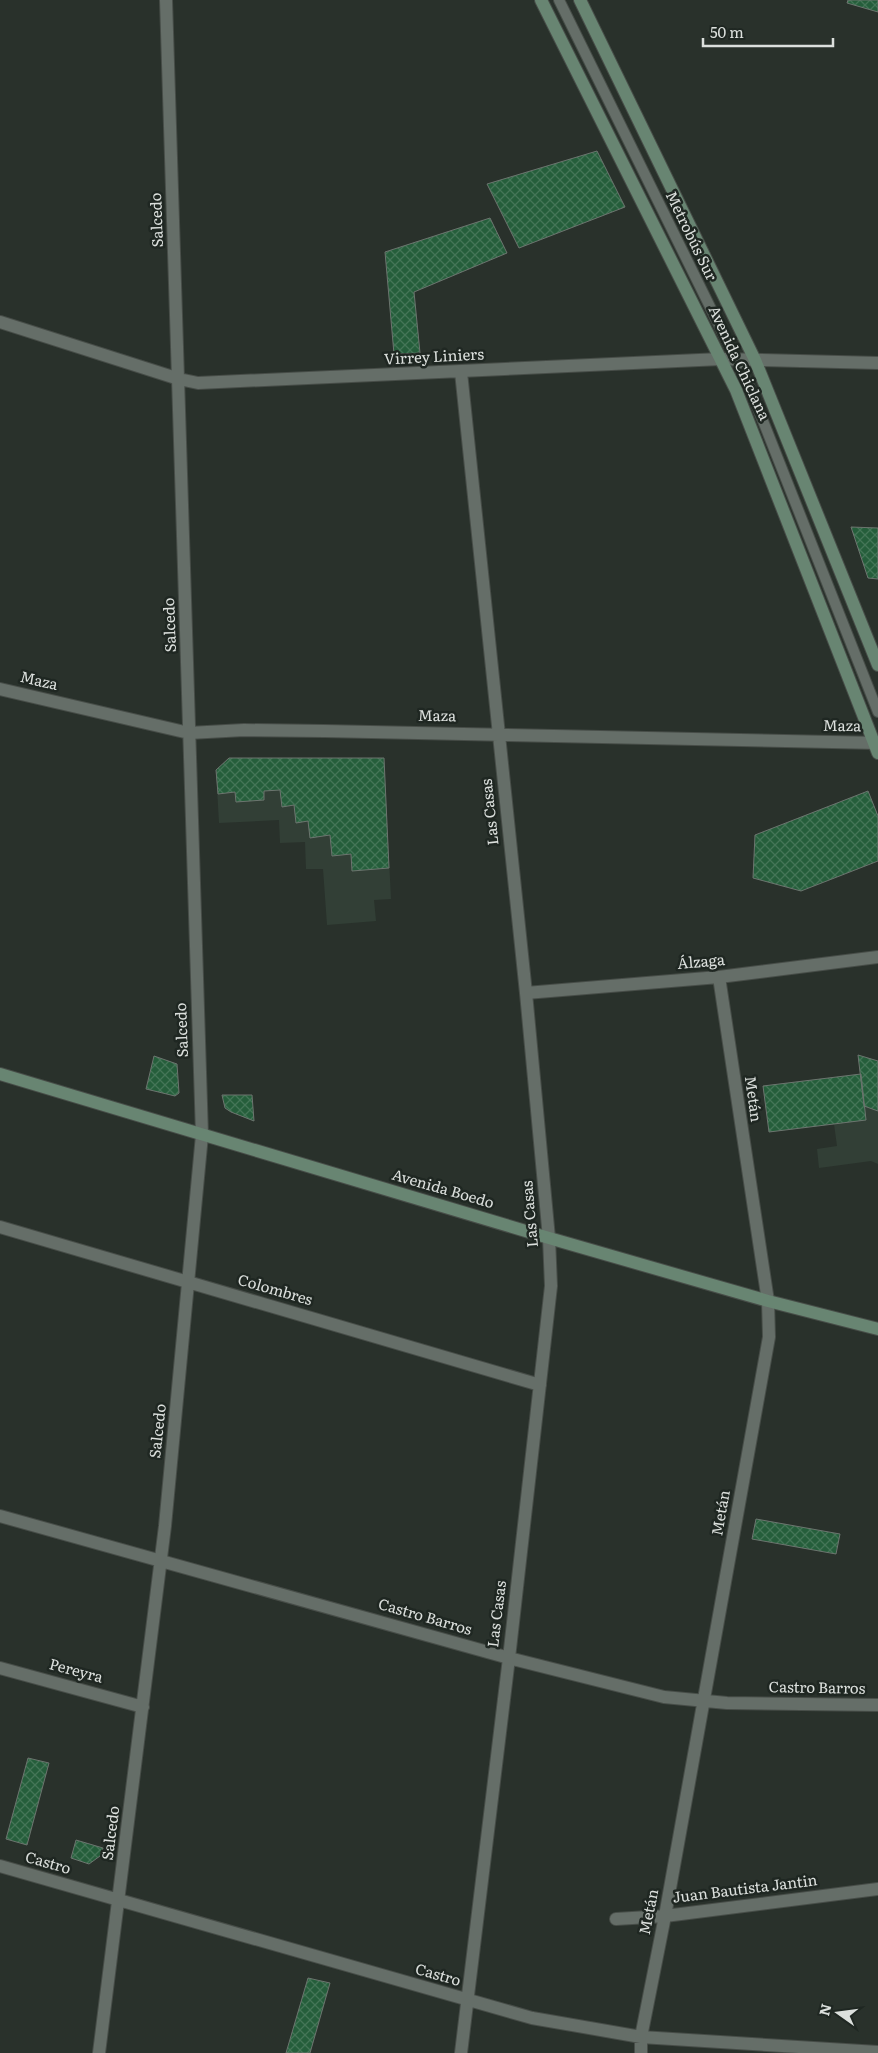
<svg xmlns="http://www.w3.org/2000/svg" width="878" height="2053" font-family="Literata,serif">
<defs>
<pattern id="building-cross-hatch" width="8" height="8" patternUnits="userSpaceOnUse" patternTransform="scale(1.25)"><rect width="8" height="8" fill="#255e3b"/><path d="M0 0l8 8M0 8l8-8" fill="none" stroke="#447557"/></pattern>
</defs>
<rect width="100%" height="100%" fill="#29312b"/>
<path fill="#323f36" d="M 384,758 L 391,899 L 374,900 L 376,921 L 327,925 L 323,869 L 306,869 L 305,842 L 280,843 L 279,820 L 219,823 L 216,770 L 230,759 Z
M 864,1106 L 878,1111 L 878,1164 L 871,1161 L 819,1168 L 817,1149 L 837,1146 L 834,1124 Z"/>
<path fill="url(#building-cross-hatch)" stroke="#6c756f" d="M 848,0 L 878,0 L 878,12 L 847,3 Z
M 597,151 L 625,207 L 519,248 L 487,184 Z
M 490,218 L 507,253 L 414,292 L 420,353 L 394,354 L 385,252 Z
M 851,527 L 878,528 L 878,579 L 868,578 Z
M 229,758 L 384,758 L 389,868 L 352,871 L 351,854 L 332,856 L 330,835 L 310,838 L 308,821 L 296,823 L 294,805 L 282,807 L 280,790 L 264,791 L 264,800 L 236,802 L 235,792 L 218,794 L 216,770 Z
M 868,791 L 878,816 L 878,861 L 801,891 L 753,878 L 755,835 Z
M 858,1055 L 878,1061 L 878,1111 L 864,1106 Z
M 154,1056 L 177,1064 L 179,1093 L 175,1096 L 146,1089 Z
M 861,1074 L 866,1120 L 769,1132 L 763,1086 Z
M 222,1095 L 252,1095 L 254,1121 L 231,1112 L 225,1108 Z
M 756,1519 L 840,1534 L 836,1554 L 752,1539 Z
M 28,1758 L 49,1763 L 27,1845 L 6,1839 Z
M 76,1840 L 103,1848 L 100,1856 L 89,1864 L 71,1858 Z
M 308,1978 L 330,1983 L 310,2053 L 286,2053 Z"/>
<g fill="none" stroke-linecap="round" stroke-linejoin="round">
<g stroke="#474d48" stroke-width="12">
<path id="service" d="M 559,0 L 750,388 L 878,712"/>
</g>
<g stroke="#474d48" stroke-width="14">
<path id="minor" d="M 0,322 L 179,379 L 198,383 L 721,359 L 878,363
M 0,689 L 189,733 L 244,730 L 324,731 L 878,743
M 526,993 L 719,977 L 878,957
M 0,1227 L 540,1385
M 0,1516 L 509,1658 L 664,1697 L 727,1703 L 878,1705
M 0,1668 L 143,1707
M 0,1866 L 532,2018 L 641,2037 L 878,2052
M 616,1919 L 665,1916 L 878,1889
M 99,2053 L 165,1526 L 202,1135 L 166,0
M 461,2053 L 509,1658 L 551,1286 L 549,1238 L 526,993 L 461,372
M 641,2053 L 641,2037 L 665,1916 L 769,1337 L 768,1301 L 719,977"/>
</g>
<g stroke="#474d48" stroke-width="14">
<path id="secondary" d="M 541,0 L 736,390 L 878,753
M 580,0 L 755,360 L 878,665
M 0,1074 L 549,1238 L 768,1301 L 878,1329"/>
</g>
<use href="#service" stroke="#656e68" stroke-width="10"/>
<use href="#minor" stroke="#656e68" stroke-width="12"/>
<use href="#secondary" stroke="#688572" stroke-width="12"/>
</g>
<g text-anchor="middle" stroke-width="5" stroke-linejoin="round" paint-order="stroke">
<g font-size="15" fill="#dce0dd" stroke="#1f2722">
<text transform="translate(157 220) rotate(-92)" y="5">Salcedo</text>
<text transform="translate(691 236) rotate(64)" y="5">Metrobús Sur</text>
<text transform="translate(434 357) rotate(-3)" y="5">Virrey Liniers</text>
<text transform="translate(739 363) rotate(65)" y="5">Avenida Chiclana</text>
<text transform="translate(170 625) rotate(-92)" y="5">Salcedo</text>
<text transform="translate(39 681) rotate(13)" y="5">Maza</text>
<text transform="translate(437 716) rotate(1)" y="5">Maza</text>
<text transform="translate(842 726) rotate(1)" y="5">Maza</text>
<text transform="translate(490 812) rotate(-96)" y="5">Las Casas</text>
<text transform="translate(701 962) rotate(-5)" y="5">Álzaga</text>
<text transform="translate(182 1030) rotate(-92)" y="5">Salcedo</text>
<text transform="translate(753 1099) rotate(82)" y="5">Metán</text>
<text transform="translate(443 1189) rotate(16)" y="5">Avenida Boedo</text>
<text transform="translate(530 1214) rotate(-95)" y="5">Las Casas</text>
<text transform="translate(275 1290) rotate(16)" y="5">Colombres</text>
<text transform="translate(158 1431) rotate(-84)" y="5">Salcedo</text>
<text transform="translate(721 1513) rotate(-80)" y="5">Metán</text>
<text transform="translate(497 1614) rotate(-83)" y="5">Las Casas</text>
<text transform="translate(425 1617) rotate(16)" y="5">Castro Barros</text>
<text transform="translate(76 1671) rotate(15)" y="5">Pereyra</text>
<text transform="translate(817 1688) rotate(1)" y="5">Castro Barros</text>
<text transform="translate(111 1833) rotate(-83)" y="5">Salcedo</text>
<text transform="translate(48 1863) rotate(16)" y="5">Castro</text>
<text transform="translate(745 1889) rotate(-7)" y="5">Juan Bautista Jantin</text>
<text transform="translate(649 1912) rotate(-79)" y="5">Metán</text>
<text transform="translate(438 1975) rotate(16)" y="5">Castro</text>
</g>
</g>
<g transform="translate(838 2013) rotate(284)" stroke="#1f2722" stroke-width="4" paint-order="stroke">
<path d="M0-4L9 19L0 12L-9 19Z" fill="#dce0dd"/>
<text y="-8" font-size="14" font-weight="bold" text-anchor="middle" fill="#dce0dd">N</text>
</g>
<path d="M703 38v8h130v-8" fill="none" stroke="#dce0dd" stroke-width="2.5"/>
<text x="710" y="38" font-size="15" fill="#dce0dd" stroke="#1f2722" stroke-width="4" paint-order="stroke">50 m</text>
</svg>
